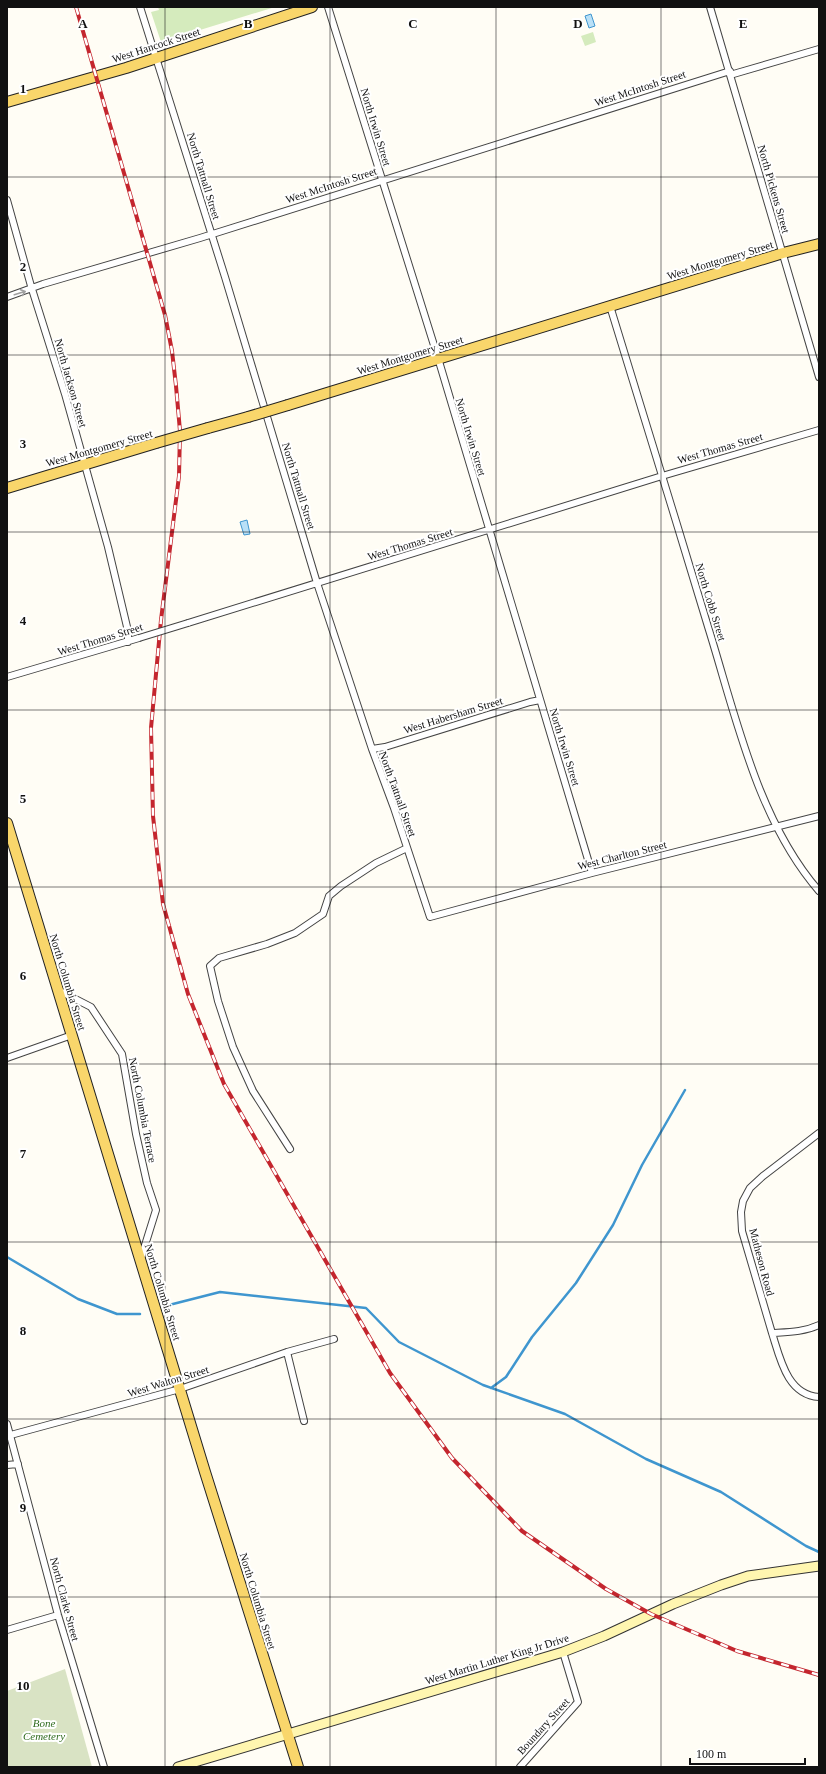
<svg xmlns="http://www.w3.org/2000/svg" width="826" height="1774" font-family="'Times New Roman',serif">
<rect width="100%" height="100%" fill="#fffdf5"/>
<path fill="#d5ebbd" d="M 158,7 L 275,7 L 161,42 L 151,12 L 159,10 Z
M 593,32 L 596,42 L 585,46 L 581,36 Z"/>
<path fill="#d9e3c4" d="M 65,1669 L 92,1767 L 7,1767 L 7,1691 Z"/>
<path fill="#b9e0f7" stroke="#3f96cf" d="M 591,14 L 595,26 L 589,28 L 585,16 Z
M 247,520 L 250,534 L 244,535 L 240,522 Z"/>
<g fill="none" stroke-linecap="round" stroke-linejoin="round">
<path stroke="#3f96cf" stroke-width="2.5" d="M 7,1257 L 78,1299 L 117,1314 L 140,1314
M 169,1305 L 220,1292 L 366,1308 L 399,1342 L 483,1385 L 565,1414 L 646,1459 L 721,1492 L 806,1546 L 819,1552
M 491,1388 L 506,1377 L 532,1337 L 576,1283 L 613,1225 L 642,1165 L 685,1090"/>
<g stroke="#444" stroke-width="8">
<path id="minor" d="M 140,7 L 225,277 L 317,583 L 372,749 L 394,808 L 430,917 L 592,873 L 819,816
M 328,7 L 438,358 L 592,873
M 710,7 L 819,377
M 730,75 L 819,49
M 7,200 L 31,286 L 65,394 L 108,547 L 128,631 L 128,642
M 7,297 L 43,284 L 200,238 L 730,71
M 610,306 C 644,414 676,522 709,630 C 736,717 758,821 819,891
M 188,623 L 662,476 L 819,430
M 7,677 L 139,638
M 372,749 L 385,747 L 530,702 L 540,700
M 58,990 L 91,1007 L 122,1054 L 136,1134 L 147,1183 L 156,1210 L 141,1258
M 7,1058 L 72,1035
M 819,1133 L 763,1176 L 750,1188 L 743,1201 L 741,1212 L 742,1231 L 772,1333 C 789,1332 804,1332 819,1325
M 290,1149 L 253,1091 L 233,1047 L 218,1001 L 210,966 L 219,958 L 267,944 L 295,933 L 323,914 L 329,896 L 341,886 L 376,863 L 407,848
M 772,1333 C 780,1358 787,1395 819,1397
M 287,1352 L 304,1421
M 7,1424 L 58,1615 L 104,1767
M 7,1436 L 180,1389 L 287,1352 L 334,1339
M 7,1465 L 18,1464
M 7,1630 L 58,1615
M 520,1767 L 578,1702 L 563,1652"/>
</g>
<g stroke="#333" stroke-width="11">
<path id="secondary" d="M 178,1767 L 563,1652 L 604,1636 L 673,1604 L 721,1585 L 748,1576 L 819,1566"/>
</g>
<g stroke="#222" stroke-width="12">
<path id="primary" d="M 7,102 L 126,68 L 312,7
M 288,405 L 783,253 L 819,244
M 208,428 L 248,417
M 7,488 L 156,443
M 7,823 L 205,1472 L 298,1767"/>
</g>
<use href="#minor" stroke="#fff" stroke-width="6"/>
<use href="#secondary" stroke="#fff6b0" stroke-width="9"/>
<use href="#primary" stroke="#f9d66b" stroke-width="10"/>
<g stroke="#c4262e" stroke-width="4">
<path id="rail" d="M 76,7 L 165,315 L 172,351 L 176,386 L 180,431 L 179,476 L 161,620 L 151,728 L 153,816 L 163,904 L 188,994 L 224,1084 L 390,1373 L 452,1458 L 522,1531 L 606,1589 L 651,1614 L 737,1651 L 819,1675"/>
</g>
<use href="#rail" stroke="#fff" stroke-width="2.5" stroke-dasharray="8" stroke-linecap="butt"/>
<g stroke="#444" stroke-width="8" stroke-linecap="butt">
<path id="minor-bridge" d="M 139,638 L 188,623"/>
</g>
<g stroke="#222" stroke-width="12" stroke-linecap="butt">
<path id="primary-bridge" d="M 248,417 L 288,405
M 156,443 L 208,428"/>
</g>
<use href="#minor-bridge" stroke="#fff" stroke-width="6"/>
<use href="#primary-bridge" stroke="#f9d66b" stroke-width="10"/>
</g>
<defs><path id="oneway-shaft" d="M-6 0H5M1.5-3L5.5 0L1.5 3" fill="none" stroke-width="1.6" stroke-linecap="round" stroke-linejoin="round"/></defs>
<use stroke="#a0a0a0" href="#oneway-shaft" transform="translate(20 293) rotate(-17)"/>
<path fill="none" stroke="#111" stroke-width="1" stroke-opacity="0.55" d="M 165,7 L 165,1767M 330,7 L 330,1767M 496,7 L 496,1767M 661,7 L 661,1767M 7,177 L 819,177M 7,355 L 819,355M 7,532 L 819,532M 7,710 L 819,710M 7,887 L 819,887M 7,1064 L 819,1064M 7,1242 L 819,1242M 7,1419 L 819,1419M 7,1597 L 819,1597"/>
<g text-anchor="middle" stroke-width="4" stroke-linejoin="round" paint-order="stroke">
<g font-size="11" fill="#111" stroke="#fff">
<text transform="translate(156 45) rotate(-18)" y="4">West Hancock Street</text>
<text transform="translate(640 88) rotate(-18)" y="4">West McIntosh Street</text>
<text transform="translate(376 127) rotate(73)" y="4">North Irwin Street</text>
<text transform="translate(204 176) rotate(73)" y="4">North Tattnall Street</text>
<text transform="translate(331 185) rotate(-18)" y="4">West McIntosh Street</text>
<text transform="translate(774 189) rotate(74)" y="4">North Pickens Street</text>
<text transform="translate(720 260) rotate(-17)" y="4">West Montgomery Street</text>
<text transform="translate(410 355) rotate(-17)" y="4">West Montgomery Street</text>
<text transform="translate(71 383) rotate(74)" y="4">North Jackson Street</text>
<text transform="translate(471 437) rotate(73)" y="4">North Irwin Street</text>
<text transform="translate(99 448) rotate(-16)" y="4">West Montgomery Street</text>
<text transform="translate(720 448) rotate(-16)" y="4">West Thomas Street</text>
<text transform="translate(299 486) rotate(73)" y="4">North Tattnall Street</text>
<text transform="translate(410 544) rotate(-17)" y="4">West Thomas Street</text>
<text transform="translate(711 602) rotate(73)" y="4">North Cobb Street</text>
<text transform="translate(100 639) rotate(-17)" y="4">West Thomas Street</text>
<text transform="translate(453 715) rotate(-17)" y="4">West Habersham Street</text>
<text transform="translate(565 747) rotate(73)" y="4">North Irwin Street</text>
<text transform="translate(398 794) rotate(70)" y="4">North Tattnall Street</text>
<text transform="translate(622 855) rotate(-14)" y="4">West Charlton Street</text>
<text transform="translate(68 982) rotate(73)" y="4">North Columbia Street</text>
<text transform="translate(143 1110) rotate(79)" y="4">North Columbia Terrace</text>
<text transform="translate(762 1262) rotate(75)" y="4">Matheson Road</text>
<text transform="translate(163 1292) rotate(73)" y="4">North Columbia Street</text>
<text transform="translate(168 1381) rotate(-17)" y="4">West Walton Street</text>
<text transform="translate(65 1599) rotate(75)" y="4">North Clarke Street</text>
<text transform="translate(258 1601) rotate(73)" y="4">North Columbia Street</text>
<text transform="translate(497 1659) rotate(-17)" y="4">West Martin Luther King Jr Drive</text>
<text transform="translate(543 1726) rotate(-48)" y="4">Boundary Street</text>
</g>
<g font-size="11" font-style="italic" fill="#2f6b1f" stroke="#fff">
<text x="44" y="1727">Bone<tspan x="44" dy="13">Cemetery</tspan></text>
</g>
</g>
<g font-size="13" text-anchor="middle" font-weight="bold" fill="#111" stroke="#fff" stroke-width="4" stroke-linejoin="round" paint-order="stroke">
<text x="83" y="28">A</text>
<text x="248" y="28">B</text>
<text x="413" y="28">C</text>
<text x="578" y="28">D</text>
<text x="743" y="28">E</text>
<text x="23" y="93">1</text>
<text x="23" y="271">2</text>
<text x="23" y="448">3</text>
<text x="23" y="625">4</text>
<text x="23" y="803">5</text>
<text x="23" y="980">6</text>
<text x="23" y="1158">7</text>
<text x="23" y="1335">8</text>
<text x="23" y="1512">9</text>
<text x="23" y="1690">10</text>
</g>
<rect width="826" height="1774" fill="none" stroke="#111111" stroke-width="16"/>
<path d="M690 1758v6h115v-6" fill="none" stroke="#111111" stroke-width="2"/>
<text x="696" y="1758" font-size="12" fill="#111111" stroke="#ffffff" stroke-width="3" paint-order="stroke">100 m</text>
</svg>
